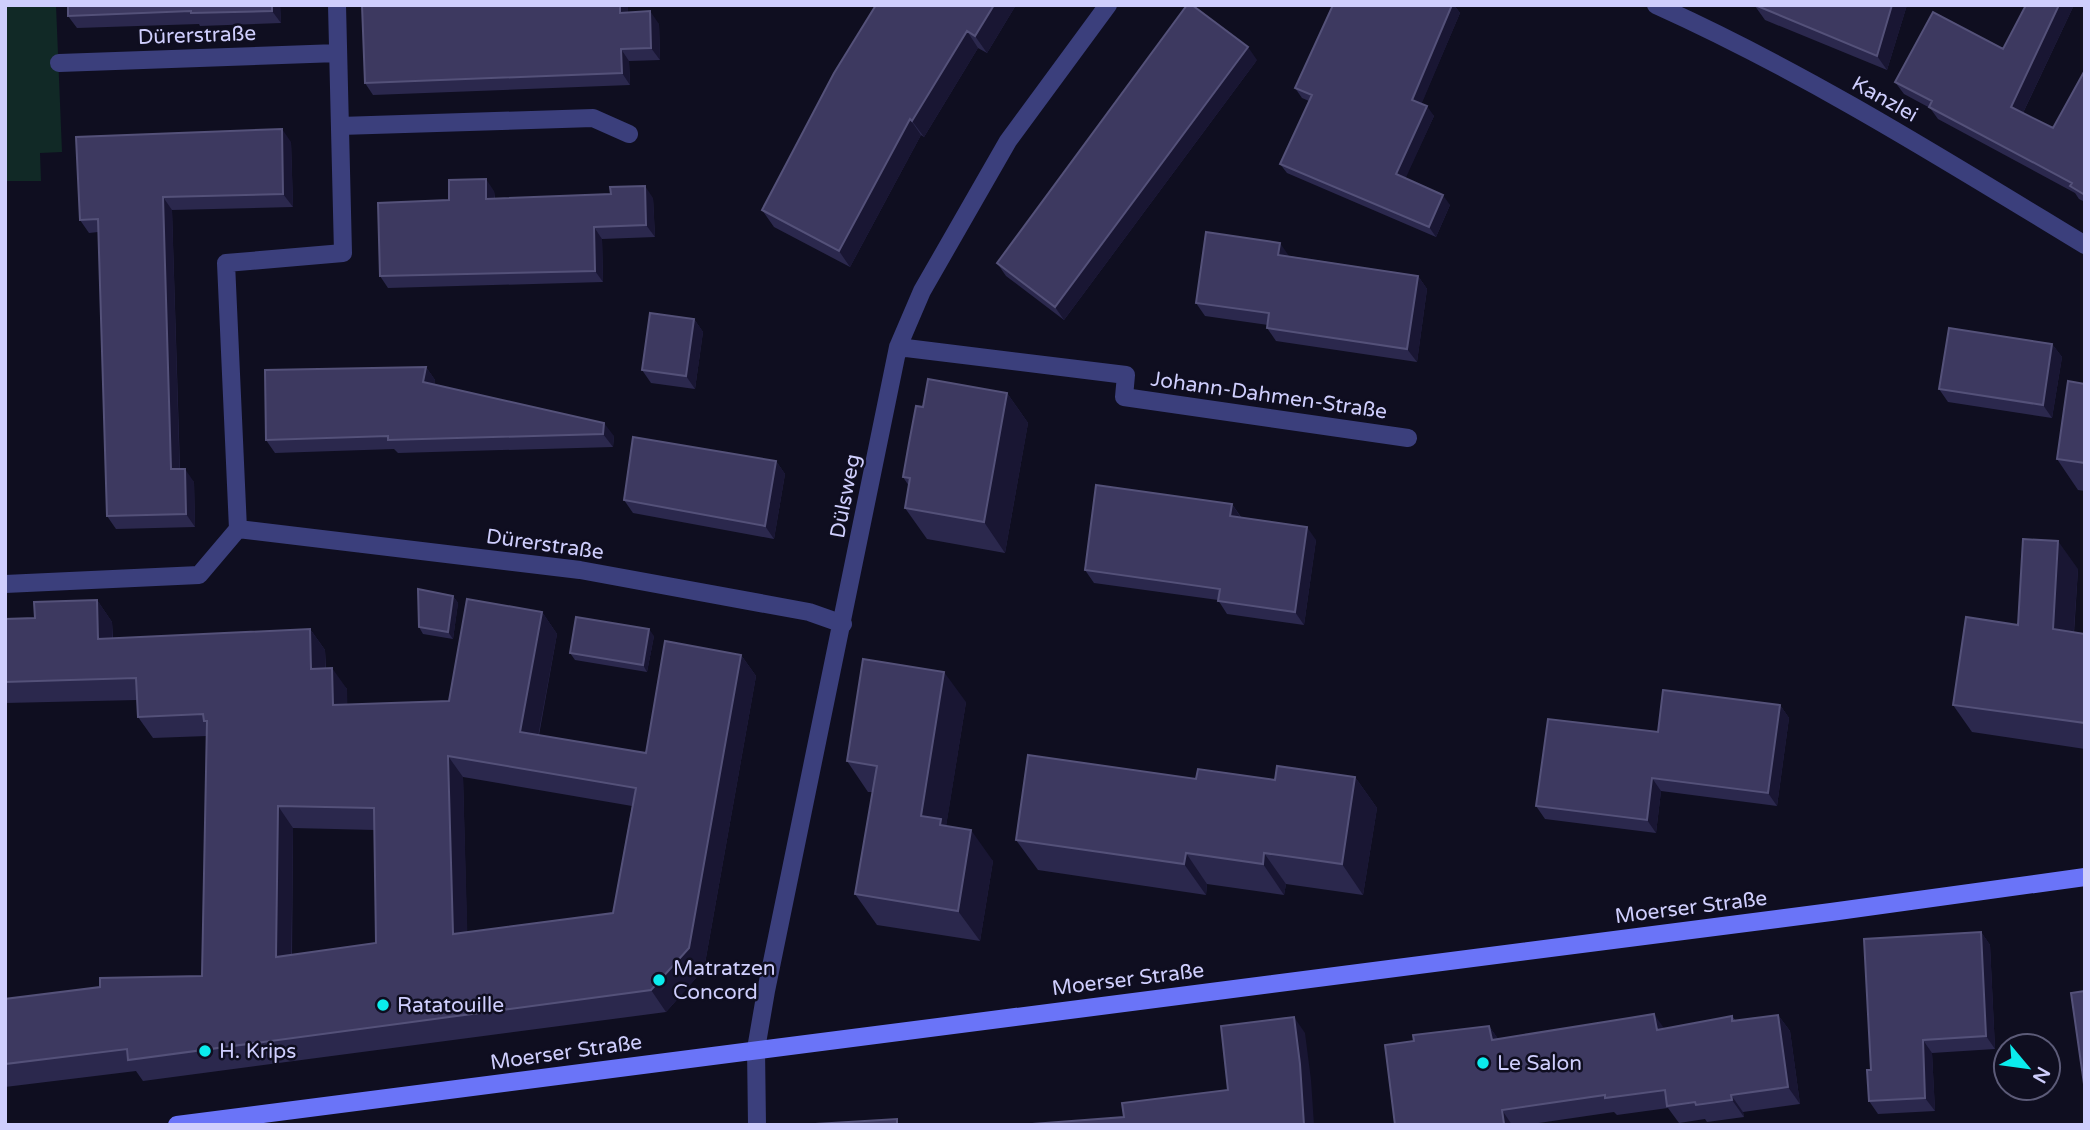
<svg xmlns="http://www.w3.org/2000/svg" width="2090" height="1130" font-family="'Varela Round',sans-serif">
<rect width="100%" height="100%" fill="#0f0e20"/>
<path fill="#112926" d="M 5,5 L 56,5 L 62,152 L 40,153 L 41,181 L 5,181 Z"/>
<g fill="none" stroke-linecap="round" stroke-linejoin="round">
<path stroke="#3b3f7c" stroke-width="18" d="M 1656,5 C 1805,72 1945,160 2085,245
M 59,63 L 338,53
M 340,126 L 593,118 L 629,134
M 898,347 L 1126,375 L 1124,397 L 1408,438
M 238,529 L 580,570 L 809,612 L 843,624
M 5,584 L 199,575 L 238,529 L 226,263 L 343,253 L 337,5
M 757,1125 L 756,1049 L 766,991 L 898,347 L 922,291 L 1008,141 L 1108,5"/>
<path stroke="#6a74f8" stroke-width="18" d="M 177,1125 L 1831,912 L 2085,877"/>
</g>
<path fill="#2b284d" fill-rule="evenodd" d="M 280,5 L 281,23 L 200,26 L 199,24 L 77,28 L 68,16 Z
M 876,5 L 1016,5 L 987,53 L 978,48 L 924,137 L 921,135 L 850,267 L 774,227 L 762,210 Z
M 1333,5 L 1454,5 L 1460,13 L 1421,104 L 1434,116 L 1405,178 L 1450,205 L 1436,237 L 1287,173 L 1280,164 L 1309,101 L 1302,98 L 1295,88 Z
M 1907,5 L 1887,70 L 1765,20 L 1755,6 Z
M 2074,5 L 2023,113 L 2053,128 L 2085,70 L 2085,202 L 2079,199 L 2075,193 L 1938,119 L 1930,108 L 1904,94 L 1895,82 L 2003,49 Z
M 628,6 L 628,12 L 659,24 L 660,60 L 629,61 L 630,85 L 373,95 L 365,83 Z
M 1257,60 L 1064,320 L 1006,276 L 997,263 Z
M 291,142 L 293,207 L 172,210 L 180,469 L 194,482 L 195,527 L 116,529 L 107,516 L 98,232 L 89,233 L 80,220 Z
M 494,191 L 495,199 L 653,198 L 655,237 L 602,239 L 603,282 L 388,288 L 380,276 L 449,200 Z
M 1289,256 L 1418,276 L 1427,289 L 1417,362 L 1276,341 L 1267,328 L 1268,325 L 1205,316 L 1196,303 Z
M 694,319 L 703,332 L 695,389 L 651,383 L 642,370 Z
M 2052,344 L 2062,357 L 2052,418 L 1948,402 L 1939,389 Z
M 426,367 L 435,380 L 434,385 L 614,436 L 613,447 L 398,453 L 394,449 L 275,453 L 266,440 Z
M 2085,384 L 2085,491 L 2078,490 L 2057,459 Z
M 1007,393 L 1028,423 L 1005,553 L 927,539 L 905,508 L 909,486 L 903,477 L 923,407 Z
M 776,461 L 785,474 L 774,539 L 633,513 L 624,500 Z
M 1232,504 L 1241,517 L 1316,540 L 1304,625 L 1227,614 L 1218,600 L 1094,583 L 1085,570 Z
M 2078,569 L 2074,633 L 2085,634 L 2085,749 L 1972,732 L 1953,705 L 2018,625 Z
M 453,596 L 458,603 L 453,639 L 423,634 L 419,627 Z
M 97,600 L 112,622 L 113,638 L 310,629 L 325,650 L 326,668 L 347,689 L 347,705 L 449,701 L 542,612 L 557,634 L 539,735 L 646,753 L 741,655 L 756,676 L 704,969 L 666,1012 L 143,1081 L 136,1071 L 5,1087 L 5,999 L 202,976 L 207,736 L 153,738 L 138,717 L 137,700 L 5,703 L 5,619 L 35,618 ZM 463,777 L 632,806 L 613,913 L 467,932 ZM 293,828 L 375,830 L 376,943 L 292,955 Z
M 654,636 L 647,672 L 575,660 L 570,653 Z
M 966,702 L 946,826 L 993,861 L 980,941 L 877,925 L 855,894 L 873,792 L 868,792 L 847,761 Z
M 1780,705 L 1789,718 L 1777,806 L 1661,791 L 1656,833 L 1545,819 L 1536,806 L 1658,732 Z
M 1355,777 L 1377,808 L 1363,895 L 1286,884 L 1284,895 L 1207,884 L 1206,895 L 1038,870 L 1016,840 L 1196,779 L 1275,780 Z
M 1981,932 L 1990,945 L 1995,1049 L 1932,1053 L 1935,1111 L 1878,1114 L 1869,1101 L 1871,1070 Z
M 1778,1015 L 1790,1031 L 1800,1104 L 1743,1112 L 1744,1117 L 1707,1122 L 1705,1119 L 1679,1123 L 1668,1108 L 1617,1115 L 1614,1112 L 1525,1125 L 1395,1125 L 1414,1041 L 1489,1026 L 1498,1039 L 1664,1029 L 1732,1016 L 1736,1021 Z"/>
<path fill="#191633" d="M 272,5 L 280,5 L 281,23 L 272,11 Z
M 620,5 L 627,5 L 628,6 L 628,25 L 620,13 Z
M 994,5 L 1016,5 L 987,53 L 975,36 Z
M 1452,5 L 1454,5 L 1460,13 L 1419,110 L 1412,100 Z
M 1892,5 L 1907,5 L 1887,70 L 1877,56 Z
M 2059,5 L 2074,5 L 2020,119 L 2011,107 Z
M 650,11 L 659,24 L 660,60 L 651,48 Z
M 967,31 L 978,48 L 924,137 L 912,121 Z
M 1248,47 L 1257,60 L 1064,320 L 1055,307 Z
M 621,49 L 629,61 L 630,85 L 622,73 Z
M 1427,106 L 1434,116 L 1403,184 L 1396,174 Z
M 910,119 L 921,135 L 850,267 L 839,251 Z
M 282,129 L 291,142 L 293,207 L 283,194 Z
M 486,179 L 494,191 L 495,211 L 486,199 Z
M 645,186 L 653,198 L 655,237 L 646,225 Z
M 1443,195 L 1450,205 L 1436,237 L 1429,227 Z
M 163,197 L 172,210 L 180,482 L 171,469 Z
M 594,227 L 602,239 L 603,282 L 595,271 Z
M 1280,243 L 1289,256 L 1288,268 L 1278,255 Z
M 1418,276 L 1427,289 L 1417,362 L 1407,349 Z
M 694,319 L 703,332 L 695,389 L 686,376 Z
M 2052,344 L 2062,357 L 2052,418 L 2043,405 Z
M 426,367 L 435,380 L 432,395 L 423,382 Z
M 1007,393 L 1028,423 L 1005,553 L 984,522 Z
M 604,423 L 614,436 L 613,447 L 603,434 Z
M 776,461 L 785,474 L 774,539 L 765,526 Z
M 185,469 L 194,482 L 195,527 L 186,514 Z
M 1232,504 L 1241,518 L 1230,516 Z
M 1307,527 L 1316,540 L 1304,625 L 1295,612 Z
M 2058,541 L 2078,569 L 2072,657 L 2053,629 Z
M 453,596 L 458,603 L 453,639 L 448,632 Z
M 97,600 L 112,622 L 113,660 L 98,639 Z
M 542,612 L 557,634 L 535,753 L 520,732 Z
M 310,629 L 325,650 L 326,690 L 311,669 Z
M 649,629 L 654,636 L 647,672 L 643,665 Z
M 741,655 L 756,676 L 704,969 L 666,1012 L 651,990 Z
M 332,668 L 347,689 L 348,727 L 333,705 Z
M 944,672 L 966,702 L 946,827 L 962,850 L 921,816 Z
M 1780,705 L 1789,718 L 1777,806 L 1768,793 Z
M 448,756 L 463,777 L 468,955 L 453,934 Z
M 1355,777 L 1377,808 L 1363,895 L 1342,864 Z
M 1652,778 L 1661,791 L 1656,833 L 1647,820 Z
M 278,806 L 293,828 L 291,978 L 276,957 Z
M 971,830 L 993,861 L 980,941 L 958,911 Z
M 1186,853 L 1207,884 L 1206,895 L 1184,864 Z
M 1264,853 L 1286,884 L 1284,895 L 1263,864 Z
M 1981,932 L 1990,945 L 1995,1049 L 1986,1036 Z
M 1654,1014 L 1666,1031 L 1657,1030 Z
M 1778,1015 L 1790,1031 L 1800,1104 L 1788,1087 Z
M 1294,1017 L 1305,1033 L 1311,1080 L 1314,1125 L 1304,1125 Z
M 1489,1026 L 1501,1043 L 1492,1040 Z
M 1923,1040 L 1932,1053 L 1935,1111 L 1925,1098 Z
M 1731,1095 L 1743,1112 L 1744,1117 L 1732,1100 Z
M 1502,1110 L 1512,1125 L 1505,1125 Z"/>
<path fill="#3d3960" stroke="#545179" stroke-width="2" fill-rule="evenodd" d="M 68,5 L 272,5 L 272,11 L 191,13 L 191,11 L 68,16 Z
M 362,5 L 620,5 L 620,13 L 650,11 L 651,48 L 621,49 L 622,73 L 365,83 Z
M 876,5 L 994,5 L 975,36 L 967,31 L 912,121 L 910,119 L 839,251 L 762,210 L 834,73 Z
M 1187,5 L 1192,5 L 1248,47 L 1055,307 L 997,263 Z
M 1333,5 L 1452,5 L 1412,100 L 1427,106 L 1396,174 L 1443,195 L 1429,227 L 1280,164 L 1312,95 L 1295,88 Z
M 1755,5 L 1892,5 L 1877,56 Z
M 2026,5 L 2059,5 L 2011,107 L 2053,128 L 2085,70 L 2085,195 L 2070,186 L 2072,183 L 1929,107 L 1932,101 L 1895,82 L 1933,12 L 2003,49 Z
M 282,129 L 283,194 L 163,197 L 171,469 L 185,469 L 186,514 L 107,516 L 98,219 L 80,220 L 76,137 Z
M 486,179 L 486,199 L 611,194 L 610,187 L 645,186 L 646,225 L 594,227 L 595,271 L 380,276 L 378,203 L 449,200 L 449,180 Z
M 1206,232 L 1280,243 L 1278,255 L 1418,276 L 1407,349 L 1267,328 L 1269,313 L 1196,303 Z
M 650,313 L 694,319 L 686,376 L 642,370 Z
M 1949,328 L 2052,344 L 2043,405 L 1939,389 Z
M 426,367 L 423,382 L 604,423 L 603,434 L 388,440 L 388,436 L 266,440 L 265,370 Z
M 928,379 L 1007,393 L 984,522 L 905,508 L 910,478 L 903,477 L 909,443 L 916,406 L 923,407 Z
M 2068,381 L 2085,384 L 2085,463 L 2057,459 Z
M 633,437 L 776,461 L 765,526 L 624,500 Z
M 1096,485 L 1232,504 L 1230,516 L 1307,527 L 1295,612 L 1218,601 L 1220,589 L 1085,570 Z
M 2023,539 L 2058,541 L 2053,629 L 2085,634 L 2085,723 L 1953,705 L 1966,617 L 2018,625 Z
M 418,589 L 453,596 L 448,632 L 419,627 Z
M 467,599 L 542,612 L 520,732 L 646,753 L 665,641 L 741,655 L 689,948 L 651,990 L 128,1060 L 127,1049 L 5,1064 L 5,999 L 100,987 L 100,978 L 202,976 L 207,721 L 204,721 L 203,714 L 138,717 L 136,678 L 5,682 L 5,619 L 35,618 L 34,602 L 97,600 L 98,639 L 310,629 L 311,669 L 332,668 L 333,705 L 449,701 ZM 448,756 L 636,788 L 613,913 L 453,934 ZM 278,806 L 374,808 L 376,943 L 276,957 Z
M 576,617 L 649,629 L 643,665 L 570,653 Z
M 863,659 L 944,672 L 921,816 L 941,819 L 940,825 L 971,830 L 958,911 L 855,894 L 877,766 L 847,761 Z
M 1663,690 L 1780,705 L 1768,793 L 1652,778 L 1647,820 L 1536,806 L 1548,719 L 1658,732 Z
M 1028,755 L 1196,779 L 1198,769 L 1275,780 L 1277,766 L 1355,777 L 1342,864 L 1264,853 L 1263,864 L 1186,853 L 1184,864 L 1016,840 Z
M 1981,932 L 1986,1036 L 1923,1040 L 1925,1098 L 1869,1101 L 1867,1070 L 1871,1070 L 1864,939 Z
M 2085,991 L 2085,1091 L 2071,993 Z
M 1654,1014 L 1657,1030 L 1732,1016 L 1732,1021 L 1778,1015 L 1788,1087 L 1731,1095 L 1732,1100 L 1696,1105 L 1695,1102 L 1667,1106 L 1665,1090 L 1605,1098 L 1605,1095 L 1502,1110 L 1504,1124 L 1498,1125 L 1395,1125 L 1385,1045 L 1414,1041 L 1413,1035 L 1489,1026 L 1492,1040 Z
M 1294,1017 L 1300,1064 L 1304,1125 L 1019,1125 L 1124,1117 L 1122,1103 L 1228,1090 L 1221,1026 Z
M 897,1119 L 897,1125 L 816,1125 L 816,1124 Z"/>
<g fill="#0beced" stroke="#0f0e20" stroke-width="2.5">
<circle cx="659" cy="980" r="7"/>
<circle cx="383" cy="1005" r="7"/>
<circle cx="205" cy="1051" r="7"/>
<circle cx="1483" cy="1063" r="7"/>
</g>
<g text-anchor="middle" stroke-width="5" stroke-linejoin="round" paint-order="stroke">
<g font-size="21" fill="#cfcefd" stroke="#0f0e20">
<text transform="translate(197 35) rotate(-2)" y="7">Dürerstraße</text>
<text transform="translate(1885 99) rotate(29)" y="7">Kanzlei</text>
<text transform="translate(1269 395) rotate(8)" y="7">Johann-Dahmen-Straße</text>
<text transform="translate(845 496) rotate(-79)" y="7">Dülsweg</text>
<text transform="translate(545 544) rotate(8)" y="7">Dürerstraße</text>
<text transform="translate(1691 907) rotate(-7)" y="7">Moerser Straße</text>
<text transform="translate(1128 979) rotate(-7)" y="7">Moerser Straße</text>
<text transform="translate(566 1052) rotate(-8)" y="7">Moerser Straße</text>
</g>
<g font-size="21" fill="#cfcefd" stroke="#0f0e20" text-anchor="start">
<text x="673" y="975">Matratzen<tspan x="673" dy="24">Concord</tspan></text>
<text x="397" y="1012">Ratatouille</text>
<text x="219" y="1058">H. Krips</text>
<text x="1497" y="1070">Le Salon</text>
</g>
</g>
<rect width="2090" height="1130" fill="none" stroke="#cfcefd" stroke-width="14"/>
<g transform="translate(2027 1067) rotate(119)"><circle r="33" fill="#0f0e20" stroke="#5c5b78" stroke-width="2"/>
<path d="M0-5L12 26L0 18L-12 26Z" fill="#0beced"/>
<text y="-10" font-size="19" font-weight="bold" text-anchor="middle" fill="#cfcefd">N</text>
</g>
</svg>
